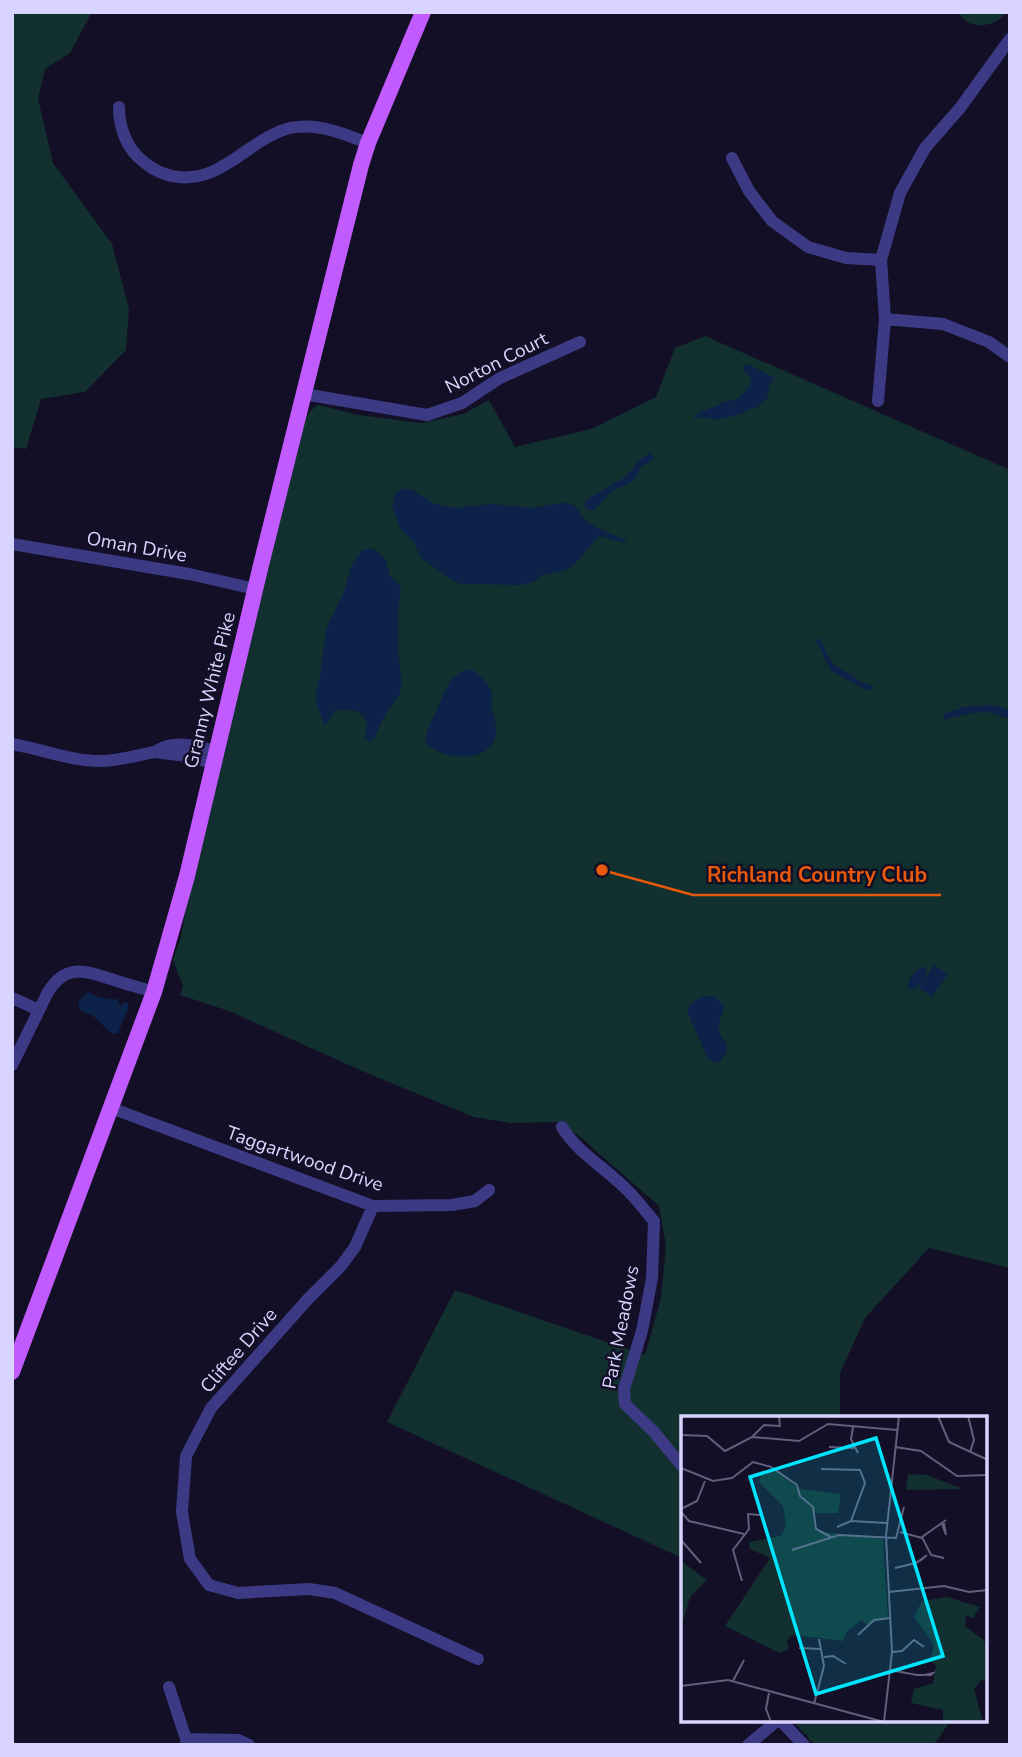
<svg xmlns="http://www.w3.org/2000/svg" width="1022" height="1757" font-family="'Nunito Sans',sans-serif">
<rect width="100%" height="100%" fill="#130f26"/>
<path fill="#12302f" d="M 12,12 L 92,12 L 70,53 L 45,69 L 38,99 L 53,163 L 112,244 L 129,309 L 126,350 L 85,392 L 41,399 L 26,449 L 12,447 Z
M 958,12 L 1006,12 C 999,24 978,30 966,21 C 963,19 961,15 958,12 Z
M 705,336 L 1010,470 L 1010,1268 L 929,1248 L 865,1318 L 840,1373 L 840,1417 L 682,1418 L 682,1558 L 387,1422 L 455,1290 L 645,1355 L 661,1298 L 666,1246 L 659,1206 L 579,1136 L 558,1122 L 511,1123 L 474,1117 L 362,1071 L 229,1011 L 180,995 L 183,986 L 173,960 L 181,937 L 189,891 L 300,428 L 310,411 L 318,405 L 359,415 L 421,423 L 463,414 L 489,400 L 515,447 L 591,429 L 656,397 L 675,348 Z
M 793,1720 L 951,1720 L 934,1745 L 813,1745 L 813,1742 L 810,1741 L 806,1734 L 804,1734 L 803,1731 L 800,1730 L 800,1727 L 797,1726 L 797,1723 L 794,1722 Z"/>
<path fill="#0c2248" d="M 748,364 L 775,378 L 770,384 L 767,399 L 758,406 L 757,409 L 754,408 C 738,414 720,424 703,417 L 695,419 L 694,417 L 699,413 L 725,402 L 740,398 L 751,383 L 751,379 L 743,369 L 745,365 Z
M 649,453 L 655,458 L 640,468 L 637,476 L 633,481 L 611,492 L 594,510 L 588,510 L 584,506 L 586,500 L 625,477 L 641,459 Z
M 401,489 L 408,489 L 414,491 L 435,504 L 456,508 L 490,504 L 533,508 L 559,503 L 568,503 L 575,506 L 584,519 L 597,528 L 626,540 L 625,543 L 599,536 L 575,564 L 565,571 L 544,574 L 533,582 L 522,585 L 461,584 L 453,581 L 421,558 L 413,541 L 400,529 L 392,506 L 395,494 Z
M 370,548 L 377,551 L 386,560 L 390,576 L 398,583 L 401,588 L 398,613 L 398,648 L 402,683 L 399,696 L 386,713 L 374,739 L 370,742 L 364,738 C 373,713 356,707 334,711 L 327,723 L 323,725 L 323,721 L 317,706 L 315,696 L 320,675 L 326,629 L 344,592 L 351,566 L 361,551 Z
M 820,638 L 826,652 L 834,665 L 855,677 L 859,681 L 875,687 L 868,691 L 831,671 L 816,640 Z
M 471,669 C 479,674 490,684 492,694 C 493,700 491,705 492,711 C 494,718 497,724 496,732 C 492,765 446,760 427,745 L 425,738 L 429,726 L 451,679 L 462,671 Z
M 986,705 L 998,706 L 1010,710 L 1010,719 L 987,712 L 972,713 L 943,720 L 945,713 L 963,707 Z
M 934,965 L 948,974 L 932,997 L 919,988 L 922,981 L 914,989 L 911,990 L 908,988 C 906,980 915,971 921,967 L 925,967 L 926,971 L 924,976 L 926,977 Z
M 88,992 C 98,998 106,1000 117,999 L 119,1001 L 118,1004 L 121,1005 L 125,1001 L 128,1003 L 129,1007 L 118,1033 L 112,1034 L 93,1016 L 80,1010 L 78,1002 Z
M 703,996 L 715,996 L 724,1006 C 724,1014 718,1020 719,1029 C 722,1045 734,1042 720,1062 L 712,1061 L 707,1057 L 687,1011 L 691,1003 Z"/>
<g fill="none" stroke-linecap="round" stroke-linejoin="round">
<path stroke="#3d3a85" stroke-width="12" d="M 119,107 C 119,128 127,150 145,163 C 155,171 166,176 179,177 C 223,182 250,138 290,128 C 317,122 343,134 368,143
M 732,158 L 749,191 L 772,221 L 808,247 L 846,258 L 881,260
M 885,319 L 943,324 L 989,342 L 1010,357
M 304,394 L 427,415 L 462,403 L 500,378 L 580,342
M 878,401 L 885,319 L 881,260 L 900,193 L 925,148 L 960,108 L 1010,39
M 12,544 L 189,574 L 255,589
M 12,744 C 42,749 70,761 100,761 C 119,761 137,755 155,752
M 213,763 L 186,756 L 155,752 C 174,739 195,746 216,751
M 12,998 L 39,1010
M 12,1065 L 48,992 C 67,961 88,972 117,981 C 129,985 142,988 154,992
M 111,1108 L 373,1206 L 452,1205 L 475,1201 L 489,1190
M 562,1127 C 578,1154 608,1169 629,1192 C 638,1201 646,1212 654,1221 L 652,1278 L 642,1331 L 624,1389 L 625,1404 L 654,1432 L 682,1466
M 373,1206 L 355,1247 L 341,1266 L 308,1299 L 211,1408 L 186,1456 L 182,1512 L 190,1559 L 209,1585 L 238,1593 L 309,1589 L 335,1593 L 478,1659
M 169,1687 L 186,1739 L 186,1745
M 780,1720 L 804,1745
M 186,1739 L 238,1740 L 249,1745
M 748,1745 L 778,1720"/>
<path stroke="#c25bff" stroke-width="16" d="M 12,1372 L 154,992 L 187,876 L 260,569 L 361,165 L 368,143 L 423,12"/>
</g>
<g text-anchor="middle" stroke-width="5" stroke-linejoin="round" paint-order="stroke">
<g font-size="19" fill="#d9d4ff" stroke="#130f26">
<text transform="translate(496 362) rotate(-27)" y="7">Norton Court</text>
<text transform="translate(137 546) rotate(10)" y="7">Oman Drive</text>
<text transform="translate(209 690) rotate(-76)" y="7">Granny White Pike</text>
<text transform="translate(305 1158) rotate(19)" y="7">Taggartwood Drive</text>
<text transform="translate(620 1327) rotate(-79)" y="7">Park Meadows</text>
<text transform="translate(238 1350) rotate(-49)" y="7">Cliftee Drive</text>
</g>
</g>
<g transform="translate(681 1416)">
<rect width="306" height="306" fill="#130f26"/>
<path d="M 91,52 L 118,73 L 160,78 L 157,97 L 131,97 L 135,115 L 202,123 L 207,201 L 186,209 L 181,204 L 166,215 L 162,225 L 111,219 L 106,225 L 108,233 L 98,237 L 44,210 L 89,142 L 69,133 L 68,126 L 100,120 L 105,109 L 102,90 L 78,66 L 81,58 ZM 227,58 L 246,59 L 282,73 L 225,74 ZM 0,145 L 26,164 L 9,181 L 2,206 ZM 266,181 L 299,191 L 292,202 L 285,200 L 284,210 L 303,224 L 306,235 L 306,266 L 300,264 L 293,273 L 302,306 L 262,306 L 262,294 L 230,287 L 233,273 L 252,267 L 255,249 L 249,245 L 253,229 L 233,201 L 241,185 Z" fill="#12302f"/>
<path fill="none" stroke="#625e7d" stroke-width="2" d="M 257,0 L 268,26 L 307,44M 287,0 L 293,24 L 289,36M 172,11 L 170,23 L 177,37M 0,19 L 26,20 L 44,35 L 71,21 L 118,25 L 147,8 L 216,14M 71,21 L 83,9 L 99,10 L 98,0M 148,31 L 173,32M 214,31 L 240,35 L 276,60 L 307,59M 0,52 L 32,65 L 51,62 L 72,46 L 90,51 L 116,69 L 119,80 L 132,91 L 135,113 L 150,121M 140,53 L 179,54 L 184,67 L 170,105M 0,93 L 16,85 L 24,65M 0,96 L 8,105 L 63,118M 261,108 L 265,119 L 263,107M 156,111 L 170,105 L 206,107M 219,116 L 241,122M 0,124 L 20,147M 111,134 L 158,119 L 215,122 L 223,91M 263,142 L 250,139 L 241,121 L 265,104M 214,152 L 235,147 L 246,139 L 239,145M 61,165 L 52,134 L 68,113 L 67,98 L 79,99M 208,176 L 263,170 L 288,176 L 307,174M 177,219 L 193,204 L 209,202M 118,232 L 140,233M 211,236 L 221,235 L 233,224 L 243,231M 143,241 L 152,240 L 165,248M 209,254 L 236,259 L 250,259 L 252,257 L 244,259M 52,265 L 63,244M 0,270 L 47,264 L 203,306M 88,277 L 85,293 L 90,306M 133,288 L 143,250 L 138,223M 203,306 L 211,236 L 205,120 L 218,0"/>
<path fill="#00e5ff" fill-opacity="0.15" stroke="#00e5ff" stroke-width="3.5" d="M 195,22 L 262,240 L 135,278 L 69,61 Z"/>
<rect width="306" height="306" fill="none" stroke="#d9d4ff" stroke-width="3.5"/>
</g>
<path fill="none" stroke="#e8590c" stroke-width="2.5" d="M602 870L693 895H941"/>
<circle fill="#e8590c" stroke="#130f26" stroke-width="2.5" cx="602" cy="870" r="7"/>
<g font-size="21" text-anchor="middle" font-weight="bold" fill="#e8590c" stroke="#130f26" stroke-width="5" stroke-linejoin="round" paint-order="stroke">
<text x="817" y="882">Richland Country Club</text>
</g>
<rect width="1022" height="1757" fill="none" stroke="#d9d4ff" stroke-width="28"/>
</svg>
